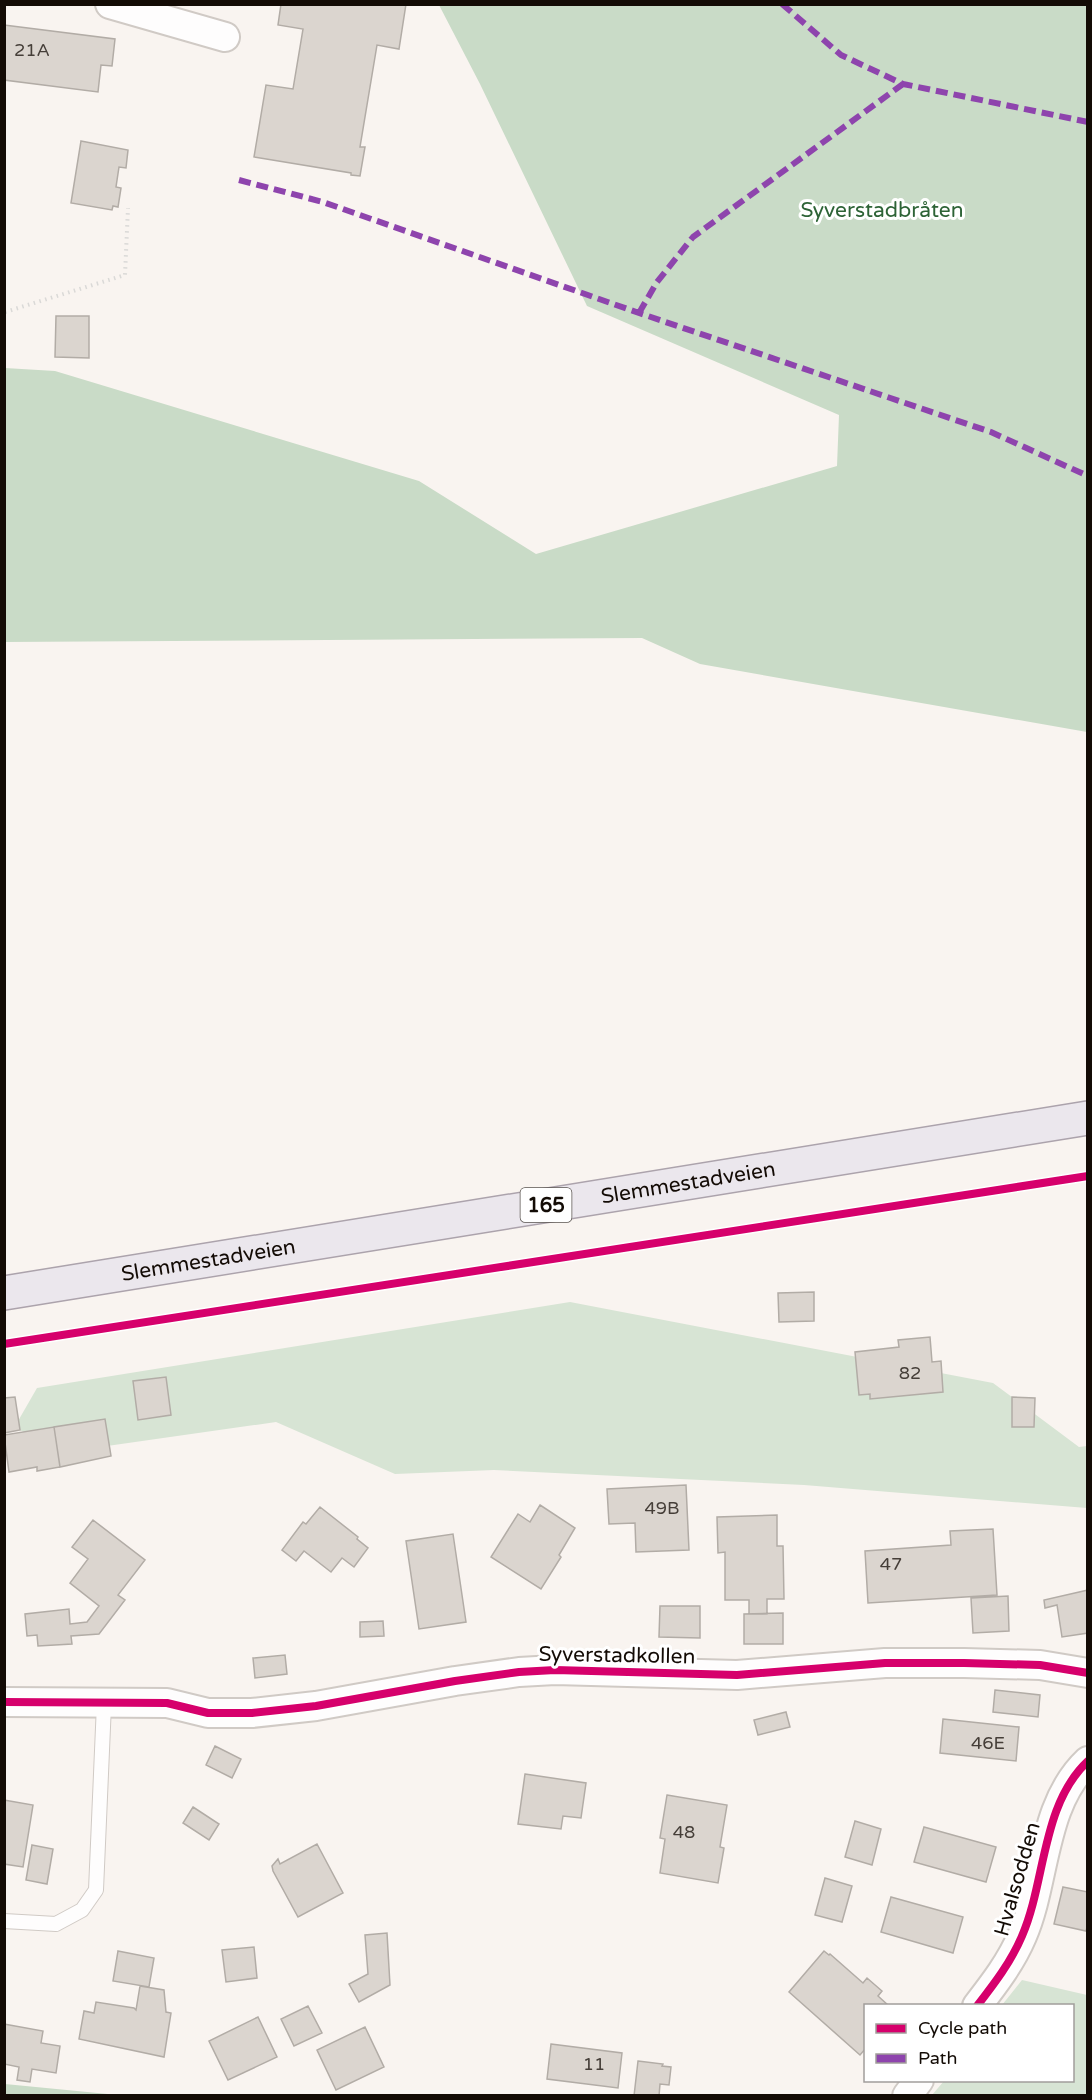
<svg xmlns="http://www.w3.org/2000/svg" width="1092" height="2100" font-family="'Varela Round',sans-serif">
<rect width="100%" height="100%" fill="#f9f4f0"/>
<path fill="#d7e4d4" d="M 570,1302 L 993,1383 L 1079,1447 L 1087,1446 L 1087,1508 L 804,1485 L 494,1470 L 395,1474 L 276,1422 L 72,1451 L 14,1428 L 37,1388 Z
M 1022,1980 L 1087,1995 L 1087,2095 L 932,2095 L 944,2081 L 1072,2080 L 1072,2006 L 1002,2005 Z"/>
<path fill="#c9dbc7" d="M 439,5 L 1087,5 L 1087,732 L 700,664 L 642,638 L 5,642 L 5,368 L 55,371 L 419,481 L 536,554 L 837,466 L 839,415 L 587,306 L 480,84 Z
M 4,2084 L 5,2084 L 118,2095 L 5,2095 Z"/>
<path fill="#dbd5cf" stroke="#b2aca6" stroke-width="1.5" d="M 281,4 L 406,4 L 399,49 L 377,45 L 360,147 L 365,147 L 360,176 L 351,175 L 351,173 L 254,157 L 266,85 L 293,89 L 303,29 L 278,25 Z
M 4,25 L 115,39 L 112,66 L 101,65 L 98,92 L 4,80 Z
M 81,141 L 128,150 L 126,168 L 119,167 L 116,187 L 121,188 L 118,207 L 113,206 L 112,210 L 71,203 Z
M 56,316 L 89,316 L 89,358 L 55,357 Z
M 814,1292 L 814,1321 L 779,1322 L 778,1293 Z
M 930,1337 L 932,1362 L 941,1361 L 943,1392 L 870,1399 L 870,1394 L 859,1395 L 855,1352 L 899,1347 L 898,1340 Z
M 166,1377 L 171,1415 L 138,1420 L 133,1381 Z
M 15,1397 L 20,1430 L 4,1433 L 4,1398 Z
M 1012,1397 L 1035,1398 L 1034,1427 L 1012,1427 Z
M 105,1419 L 111,1456 L 60,1467 L 54,1427 Z
M 54,1427 L 60,1467 L 37,1471 L 37,1467 L 9,1472 L 4,1435 Z
M 686,1485 L 689,1550 L 636,1552 L 635,1523 L 609,1524 L 607,1489 Z
M 540,1505 L 575,1528 L 559,1555 L 561,1557 L 541,1589 L 491,1557 L 518,1514 L 530,1522 Z
M 320,1507 L 358,1537 L 357,1539 L 368,1548 L 354,1567 L 342,1558 L 331,1572 L 304,1551 L 296,1561 L 282,1550 L 303,1522 L 306,1524 Z
M 777,1515 L 777,1546 L 783,1546 L 784,1599 L 767,1599 L 767,1614 L 749,1614 L 749,1600 L 725,1600 L 725,1552 L 718,1553 L 717,1517 Z
M 93,1520 L 145,1560 L 118,1595 L 125,1600 L 99,1634 L 71,1636 L 72,1644 L 38,1646 L 37,1635 L 27,1636 L 25,1614 L 69,1609 L 70,1624 L 87,1622 L 99,1606 L 70,1583 L 88,1559 L 72,1547 Z
M 993,1529 L 997,1595 L 868,1603 L 865,1551 L 951,1545 L 950,1531 Z
M 453,1534 L 466,1622 L 419,1629 L 406,1541 Z
M 1088,1590 L 1088,1633 L 1062,1637 L 1057,1605 L 1045,1608 L 1044,1600 Z
M 1008,1596 L 1009,1631 L 973,1633 L 971,1598 Z
M 660,1606 L 700,1606 L 700,1638 L 659,1637 Z
M 783,1613 L 783,1644 L 744,1644 L 744,1614 Z
M 383,1621 L 384,1636 L 360,1637 L 360,1622 Z
M 285,1655 L 287,1674 L 255,1678 L 253,1658 Z
M 995,1690 L 1040,1695 L 1038,1717 L 993,1712 Z
M 786,1712 L 790,1727 L 758,1735 L 754,1720 Z
M 943,1719 L 1019,1727 L 1016,1761 L 940,1753 Z
M 215,1746 L 241,1759 L 232,1778 L 206,1765 Z
M 525,1774 L 586,1783 L 581,1818 L 563,1816 L 561,1829 L 518,1824 Z
M 667,1795 L 727,1805 L 720,1847 L 724,1848 L 718,1883 L 660,1873 L 665,1839 L 660,1838 Z
M 4,1800 L 33,1805 L 23,1867 L 4,1864 Z
M 193,1807 L 219,1824 L 209,1840 L 183,1823 Z
M 855,1821 L 881,1829 L 872,1865 L 845,1857 Z
M 924,1827 L 996,1847 L 986,1882 L 914,1862 Z
M 317,1844 L 343,1893 L 298,1917 L 273,1871 L 272,1866 L 278,1859 L 280,1864 Z
M 32,1845 L 53,1849 L 47,1884 L 26,1880 Z
M 825,1878 L 852,1886 L 842,1922 L 815,1915 Z
M 1063,1887 L 1088,1892 L 1088,1924 L 1086,1931 L 1054,1924 Z
M 891,1897 L 963,1917 L 953,1953 L 881,1932 Z
M 387,1933 L 390,1985 L 359,2002 L 349,1984 L 368,1974 L 365,1935 Z
M 254,1947 L 257,1978 L 226,1982 L 222,1950 Z
M 118,1951 L 154,1958 L 149,1987 L 113,1981 Z
M 824,1951 L 829,1955 L 830,1954 L 863,1983 L 867,1978 L 882,1991 L 878,1996 L 889,2006 L 866,2006 L 866,2048 L 860,2055 L 789,1992 Z
M 140,1986 L 164,1990 L 166,2012 L 171,2013 L 164,2057 L 79,2039 L 84,2011 L 94,2013 L 96,2002 L 134,2008 L 136,2010 Z
M 308,2006 L 322,2033 L 294,2046 L 281,2019 Z
M 258,2017 L 277,2057 L 228,2080 L 209,2041 Z
M 4,2024 L 43,2031 L 41,2043 L 60,2046 L 56,2073 L 32,2069 L 30,2082 L 17,2080 L 19,2067 L 4,2064 Z
M 365,2027 L 384,2067 L 336,2090 L 317,2050 Z
M 551,2044 L 622,2053 L 618,2088 L 547,2079 Z
M 638,2061 L 663,2064 L 662,2066 L 671,2067 L 669,2085 L 660,2084 L 659,2096 L 634,2096 Z"/>
<g fill="none" stroke-linecap="round" stroke-linejoin="round">
<g stroke="#d0cac5" stroke-width="16">
<path id="lane" d="M 4,1921 L 56,1924 L 82,1910 L 96,1890 L 104,1704"/>
</g>
<g stroke="#d0cac5" stroke-width="32">
<path id="street" d="M 110,4 L 225,37
M 4,1702 L 167,1703 L 208,1713 L 252,1713 L 316,1706 L 455,1681 L 519,1672 L 555,1670 L 737,1675 L 885,1663 L 964,1663 L 1040,1665 L 1088,1673
M 977,2006 C 994,1984 1011,1962 1022,1936 C 1046,1881 1041,1805 1088,1761
M 907,2096 L 919,2080"/>
</g>
<g stroke="#aca3ac" stroke-width="36">
<g id="primary">
<path id="s1" d="M 4,1293 L 1088,1118"/>
</g>
</g>
<path stroke="#dad9d7" stroke-width="4" stroke-dasharray="1.5 4.5" stroke-linecap="butt" d="M 5,312 L 125,275 L 128,208"/>
<use href="#lane" stroke="#fefdfd" stroke-width="14"/>
<use href="#street" stroke="#fefdfd" stroke-width="28"/>
<use href="#primary" stroke="#ebe7ed" stroke-width="33"/>
<path stroke="#8e44ad" stroke-width="6" stroke-dasharray="12 6" stroke-linecap="butt" d="M 782,4 L 841,55 L 903,84 L 1088,122
M 239,180 L 323,202 L 639,313 L 991,432 L 1088,476
M 639,313 L 657,282 L 693,237 L 903,84"/>
<g stroke="#fff" stroke-width="11">
<path id="cycleway" d="M 4,1344 L 1088,1176
M 4,1702 L 167,1703 L 208,1713 L 252,1713 L 316,1706 L 455,1681 L 519,1672 L 555,1670 L 737,1675 L 885,1663 L 964,1663 L 1040,1665 L 1088,1673
M 977,2006 C 994,1984 1011,1962 1022,1936 C 1046,1881 1041,1805 1088,1761"/>
</g>
<use href="#cycleway" stroke="#d6006c" stroke-width="8"/>
</g>
<g text-anchor="middle" stroke-width="6" stroke-linejoin="round" paint-order="stroke">
<g font-size="18" fill="#453e38">
<text x="32" y="56">21A</text>
<text x="910" y="1379">82</text>
<text x="662" y="1514">49B</text>
<text x="891" y="1570">47</text>
<text x="988" y="1749">46E</text>
<text x="684" y="1838">48</text>
<text x="594" y="2070">11</text>
</g>
<rect fill="#fff" stroke="#5a5450" stroke-width="1.5" x="520.5" y="1188" width="51" height="34" rx="4.5"/>
<g font-size="20" font-weight="bold" fill="#130b05">
<text x="546" y="1212">165</text>
</g>
<g font-size="21" fill="#2d6336" stroke="#fff">
<text x="882" y="217">Syverstadbråten</text>
</g>
<g font-size="21" fill="#130b05" stroke="#fff">
<text dy="7" stroke="none"><textPath href="#s1" startOffset="693">Slemmestadveien</textPath></text>
<text dy="7" stroke="none"><textPath href="#s1" startOffset="207">Slemmestadveien</textPath></text>
<text transform="translate(617 1655) rotate(1)" y="7">Syverstadkollen</text>
<text transform="translate(1017 1879) rotate(-74)" y="7">Hvalsodden</text>
</g>
</g>
<rect width="1092" height="2100" fill="none" stroke="#130b05" stroke-width="12"/>
<rect x="864" y="2004" width="210" height="78" fill="#ffffff" stroke="#a19d9b" stroke-width="1.5"/>
<rect x="876" y="2024" width="30" height="9" fill="#d6006c" stroke="#a19d9b" stroke-width="1.5"/>
<text x="918" y="2034" font-size="18" fill="#130b05">Cycle path</text>
<rect x="876" y="2054" width="30" height="9" fill="#8e44ad" stroke="#a19d9b" stroke-width="1.5"/>
<text x="918" y="2064" font-size="18" fill="#130b05">Path</text>
</svg>
